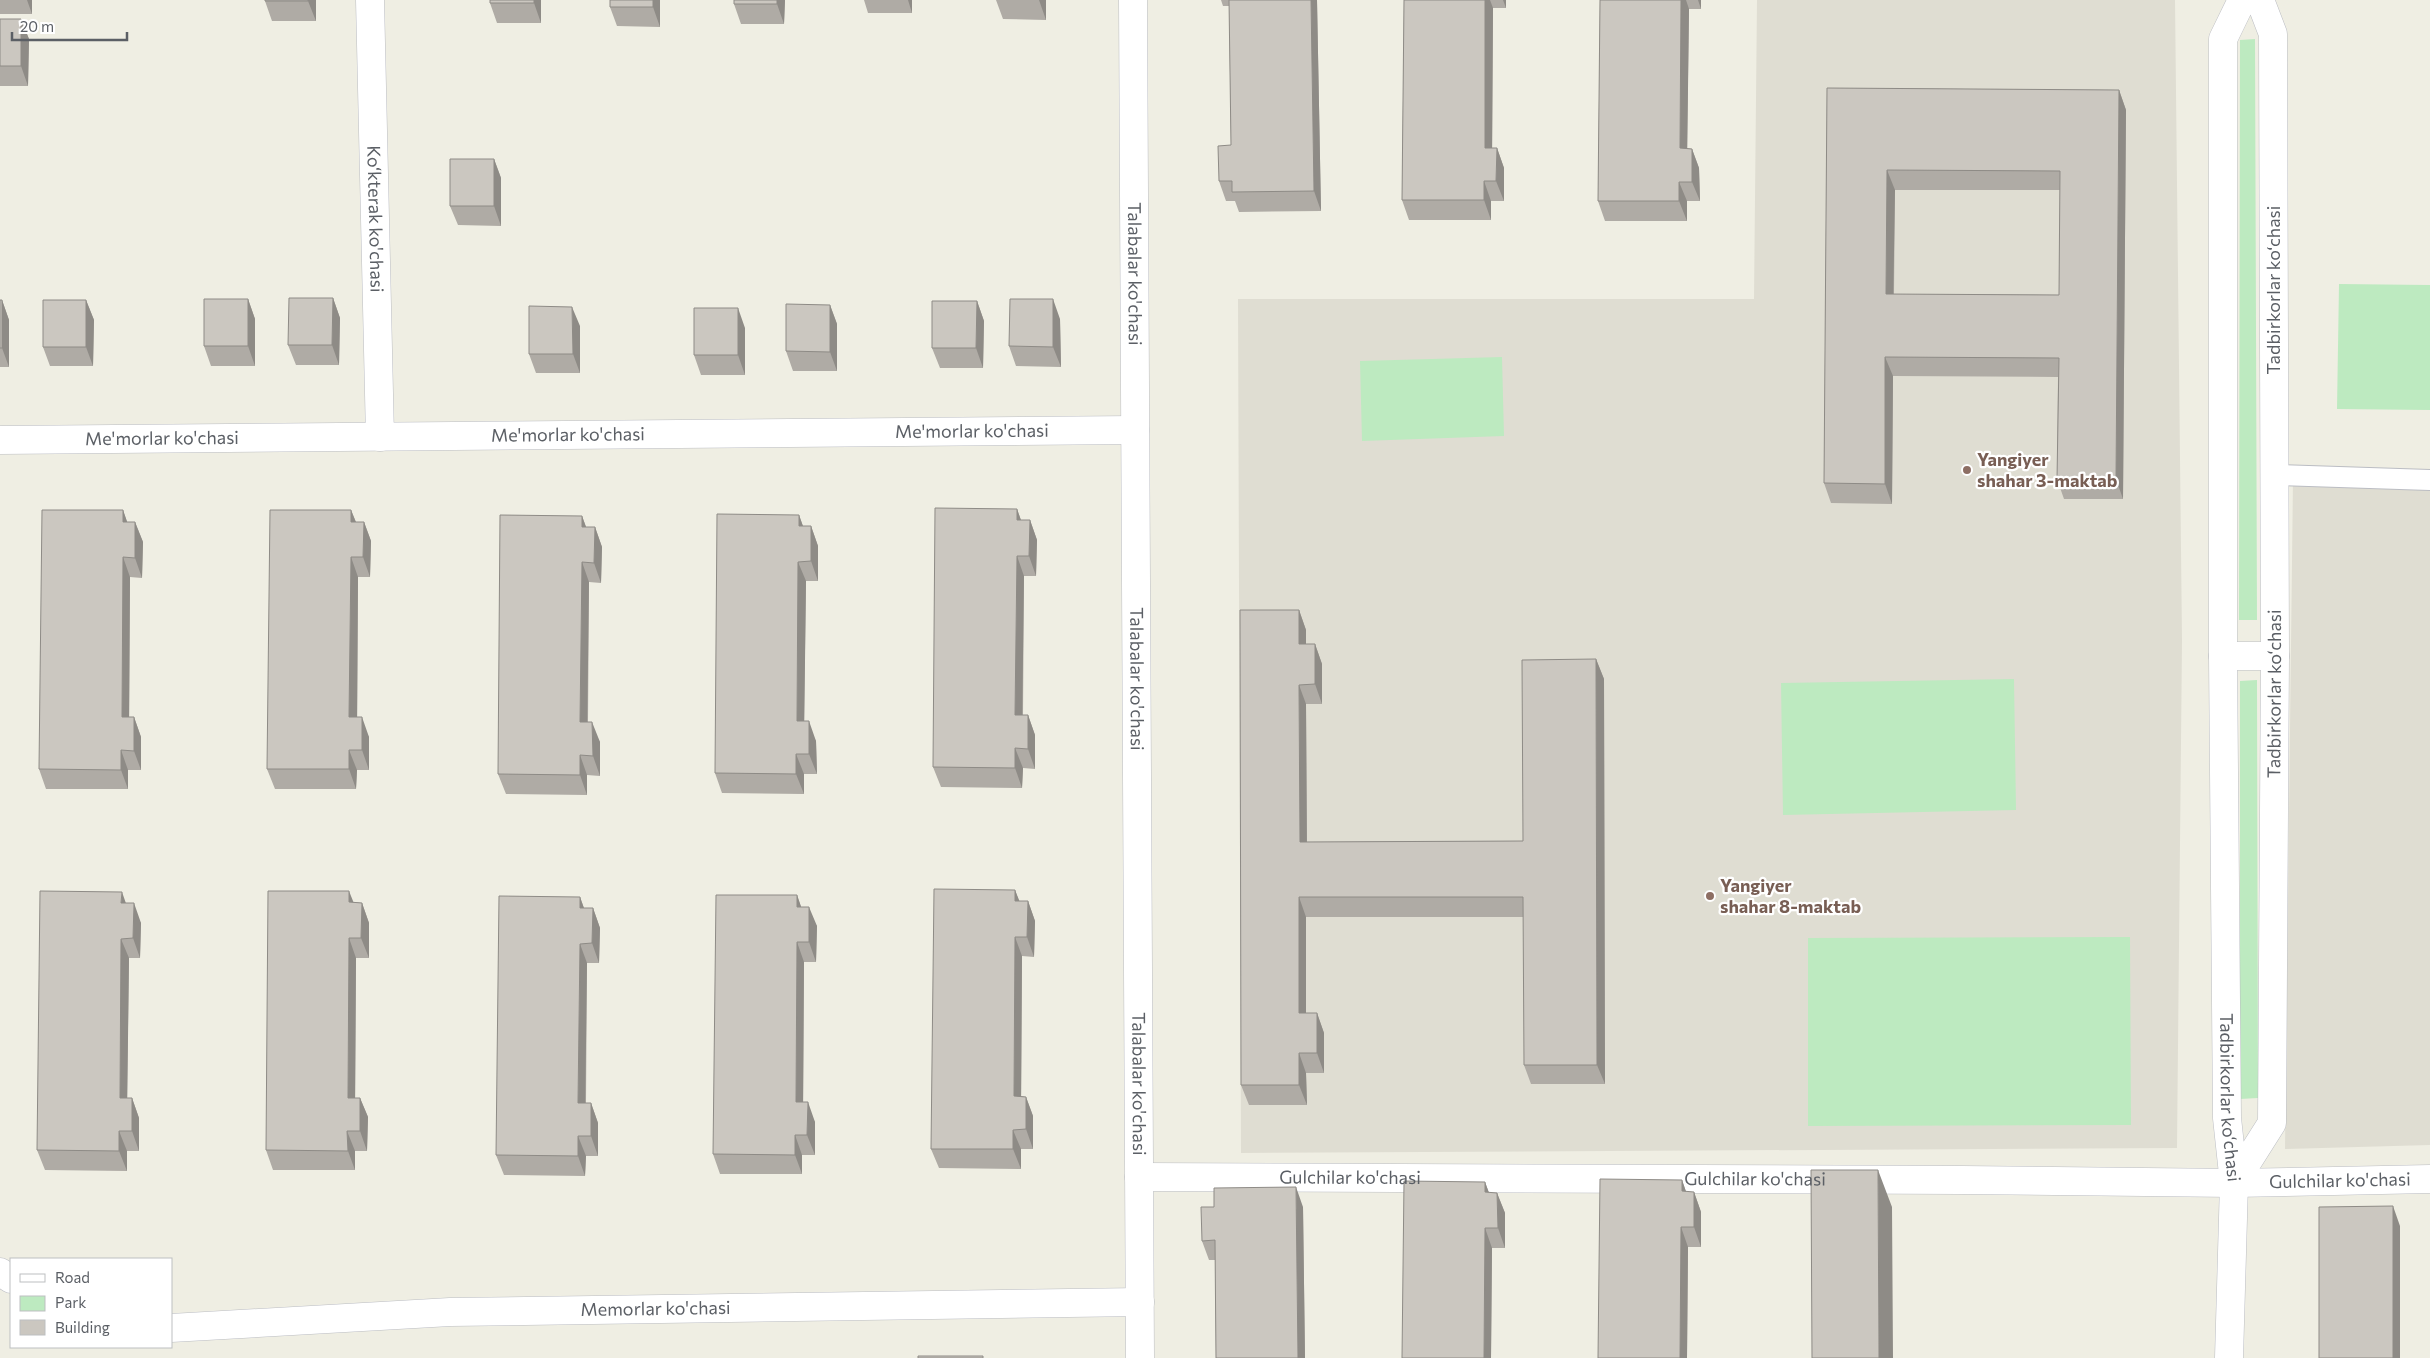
<svg xmlns="http://www.w3.org/2000/svg" width="2430" height="1358" font-family="Commissioner,sans-serif">
<rect width="100%" height="100%" fill="#efeee3"/>
<path fill="#dfddd2" d="M 1757,0 L 2175,0 L 2182,641 L 2177,1148 L 1241,1153 L 1238,299 L 1754,299 Z
M 2293,479 L 2430,481 L 2430,1145 L 2285,1149 Z"/>
<path fill="#bdeac0" d="M 2255,39 L 2257,620 L 2239,620 L 2240,40 Z
M 2339,284 L 2430,285 L 2430,410 L 2337,409 Z
M 1502,357 L 1504,436 L 1362,441 L 1360,361 Z
M 2014,679 L 2016,810 L 1783,815 L 1781,683 Z
M 2257,680 L 2258,1098 L 2240,1099 L 2240,681 Z
M 2130,937 L 2131,1125 L 1808,1126 L 1808,938 Z"/>
<g fill="none" stroke-linecap="round" stroke-linejoin="round">
<g stroke="#bbbdc3" stroke-width="22">
<path id="lane" d="M 2275,475 L 2430,480"/>
</g>
<g stroke="#bbbdc3" stroke-width="29">
<g id="street">
<path id="s1" d="M 370,0 L 380,437"/>
<path id="s2" d="M 1133,0 L 1140,1358"/>
<path id="s3" d="M 2242,0 L 2223,39 L 2223,656 L 2227,1118 L 2234,1183 L 2272,1123 L 2275,656 L 2273,34 L 2260,0"/>
<path id="s4" d="M 0,440 L 1135,430"/>
<path d="M 2223,656 L 2275,656"/>
<path id="s5" d="M 1139,1177 L 1962,1180 L 2234,1183 L 2430,1179"/>
<path d="M 0,1272 L 11,1279"/>
<path id="s6" d="M 171,1328 L 450,1312 L 1140,1302"/>
<path d="M 2229,1358 L 2234,1183"/>
</g>
</g>
<use href="#lane" stroke="#fff" stroke-width="20"/>
<use href="#street" stroke="#fff" stroke-width="28"/>
</g>
<path fill="#afaba5" fill-rule="evenodd" d="M 0,0 L 32,0 L 32,14 L 0,14 Z
M 316,0 L 316,21 L 272,21 L 265,1 Z
M 541,0 L 541,23 L 497,23 L 490,3 Z
M 660,0 L 660,27 L 617,26 L 610,7 Z
M 734,0 L 785,0 L 784,24 L 741,24 L 734,4 Z
M 864,0 L 912,0 L 912,13 L 868,13 Z
M 996,0 L 1046,0 L 1046,20 L 1003,19 Z
M 1221,0 L 1317,0 L 1321,211 L 1239,212 L 1235,201 L 1226,201 L 1219,181 L 1231,145 L 1229,6 L 1223,6 Z
M 1404,0 L 1506,0 L 1506,8 L 1493,8 L 1492,148 L 1497,148 L 1504,168 L 1504,201 L 1491,201 L 1491,220 L 1409,220 L 1402,200 Z
M 1600,0 L 1701,0 L 1701,9 L 1689,9 L 1687,148 L 1692,149 L 1699,168 L 1700,201 L 1687,201 L 1687,221 L 1605,221 L 1598,201 Z
M 0,19 L 21,19 L 29,39 L 28,86 L 0,86 Z
M 1827,88 L 2119,90 L 2126,110 L 2123,499 L 2064,499 L 2057,479 L 2058,377 L 1893,376 L 1892,504 L 1831,503 L 1824,483 ZM 1895,190 L 2060,190 L 2059,295 L 1894,294 Z
M 494,159 L 501,178 L 501,226 L 458,225 L 450,206 Z
M 333,298 L 340,318 L 339,365 L 296,365 L 288,345 Z
M 248,299 L 255,319 L 255,366 L 211,366 L 204,346 Z
M 0,300 L 2,300 L 9,320 L 9,367 L 0,367 Z
M 86,300 L 94,320 L 93,366 L 50,366 L 43,347 Z
M 977,301 L 984,321 L 983,368 L 940,368 L 932,348 Z
M 830,305 L 837,324 L 837,371 L 793,371 L 786,351 Z
M 1060,319 L 1061,367 L 1016,366 L 1009,346 Z
M 580,326 L 580,373 L 536,373 L 529,354 Z
M 745,328 L 745,375 L 701,375 L 694,355 Z
M 1017,509 L 1021,520 L 1030,520 L 1037,540 L 1036,576 L 1024,576 L 1023,715 L 1028,715 L 1035,735 L 1035,769 L 1023,768 L 1022,788 L 941,787 L 933,767 Z
M 123,510 L 127,522 L 135,522 L 143,542 L 142,578 L 130,577 L 129,717 L 134,717 L 141,737 L 141,770 L 128,770 L 128,789 L 46,789 L 39,769 Z
M 351,510 L 356,522 L 364,522 L 371,541 L 370,577 L 358,577 L 357,717 L 369,737 L 369,770 L 357,770 L 356,789 L 275,789 L 267,769 Z
M 799,515 L 803,526 L 811,526 L 818,546 L 818,581 L 806,581 L 804,721 L 816,741 L 817,774 L 804,774 L 804,794 L 722,793 L 715,773 Z
M 582,516 L 586,527 L 595,527 L 602,547 L 601,583 L 589,582 L 588,722 L 600,742 L 600,776 L 587,775 L 587,795 L 506,794 L 498,774 Z
M 1299,610 L 1306,630 L 1306,644 L 1315,644 L 1322,664 L 1322,704 L 1306,704 L 1307,842 L 1523,841 L 1596,659 L 1604,679 L 1605,1084 L 1531,1084 L 1524,1065 L 1524,917 L 1306,917 L 1306,1013 L 1317,1013 L 1324,1033 L 1324,1073 L 1306,1073 L 1307,1105 L 1249,1105 L 1241,1085 Z
M 1015,890 L 1019,901 L 1028,901 L 1035,921 L 1034,957 L 1022,956 L 1021,1096 L 1026,1097 L 1033,1116 L 1033,1149 L 1021,1149 L 1021,1169 L 939,1168 L 931,1149 Z
M 797,895 L 801,907 L 817,926 L 816,962 L 804,962 L 803,1102 L 815,1122 L 815,1155 L 802,1155 L 802,1174 L 720,1174 L 713,1154 Z
M 580,897 L 584,908 L 593,908 L 600,928 L 599,963 L 587,963 L 586,1103 L 591,1103 L 598,1123 L 598,1156 L 586,1156 L 585,1176 L 504,1175 L 496,1155 Z
M 353,902 L 362,903 L 369,923 L 369,958 L 356,958 L 355,1098 L 360,1098 L 368,1117 L 367,1151 L 355,1151 L 355,1170 L 273,1170 L 266,1150 Z
M 126,903 L 141,923 L 140,958 L 129,958 L 127,1098 L 132,1098 L 139,1118 L 139,1151 L 127,1151 L 127,1171 L 45,1170 L 37,1150 Z
M 1682,1180 L 1686,1192 L 1694,1192 L 1701,1212 L 1701,1247 L 1688,1247 L 1687,1358 L 1598,1358 Z
M 1485,1182 L 1489,1193 L 1497,1193 L 1505,1213 L 1505,1248 L 1492,1248 L 1491,1358 L 1402,1358 Z
M 1303,1207 L 1305,1358 L 1216,1358 L 1215,1260 L 1209,1260 L 1202,1241 Z"/>
<path fill="#8e8b86" d="M 27,0 L 32,0 L 32,14 Z
M 308,0 L 316,0 L 316,21 L 308,1 Z
M 534,0 L 541,0 L 541,23 L 534,3 Z
M 653,0 L 660,0 L 660,27 L 653,7 Z
M 777,0 L 785,0 L 784,24 L 777,4 Z
M 908,0 L 912,0 L 912,13 Z
M 1039,0 L 1046,0 L 1046,20 Z
M 1311,0 L 1317,0 L 1321,211 L 1314,191 Z
M 1485,0 L 1490,0 L 1493,8 L 1492,167 L 1485,148 Z
M 1503,0 L 1506,0 L 1506,8 Z
M 1681,0 L 1686,0 L 1689,9 L 1687,168 L 1680,148 Z
M 1698,0 L 1701,0 L 1701,9 Z
M 21,19 L 29,39 L 28,86 L 21,66 Z
M 2119,90 L 2126,110 L 2123,499 L 2116,479 Z
M 1497,148 L 1504,168 L 1504,201 L 1496,181 Z
M 1692,149 L 1699,168 L 1700,201 L 1692,182 Z
M 494,159 L 501,178 L 501,226 L 494,206 Z
M 1887,170 L 1895,190 L 1893,314 L 1886,294 Z
M 1484,181 L 1491,201 L 1491,220 L 1484,200 Z
M 1679,182 L 1687,201 L 1687,221 L 1679,201 Z
M 333,298 L 340,318 L 339,365 L 332,345 Z
M 248,299 L 255,319 L 255,366 L 248,346 Z
M 1053,299 L 1060,319 L 1061,367 L 1053,347 Z
M 2,300 L 9,320 L 9,367 L 2,348 Z
M 86,300 L 94,320 L 93,366 L 86,347 Z
M 977,301 L 984,321 L 983,368 L 976,348 Z
M 830,305 L 837,324 L 837,371 L 830,352 Z
M 572,307 L 580,326 L 580,373 L 573,354 Z
M 738,308 L 745,328 L 745,375 L 738,355 Z
M 1885,357 L 1893,376 L 1892,504 L 1885,484 Z
M 1017,509 L 1024,529 L 1017,520 Z
M 123,510 L 130,530 L 123,522 Z
M 351,510 L 359,530 L 351,522 Z
M 799,515 L 806,535 L 799,526 Z
M 582,516 L 589,535 L 582,527 Z
M 1030,520 L 1037,540 L 1036,576 L 1029,556 Z
M 135,522 L 143,542 L 142,578 L 135,558 Z
M 364,522 L 371,541 L 370,577 L 363,557 Z
M 811,526 L 818,546 L 818,581 L 811,561 Z
M 595,527 L 602,547 L 601,583 L 594,563 Z
M 1017,556 L 1024,576 L 1022,735 L 1015,715 Z
M 123,557 L 130,577 L 129,737 L 122,717 Z
M 351,557 L 358,577 L 357,736 L 349,717 Z
M 582,562 L 589,582 L 587,742 L 580,722 Z
M 798,562 L 806,581 L 804,741 L 797,721 Z
M 1299,610 L 1306,630 L 1306,664 L 1299,644 Z
M 1315,644 L 1322,664 L 1322,704 L 1315,684 Z
M 1596,659 L 1604,679 L 1605,1084 L 1597,1065 Z
M 1299,685 L 1306,704 L 1307,861 L 1300,842 Z
M 1028,715 L 1035,735 L 1035,769 L 1028,749 Z
M 134,717 L 141,737 L 141,770 L 134,751 Z
M 362,717 L 369,737 L 369,770 L 362,750 Z
M 809,721 L 816,741 L 817,774 L 809,754 Z
M 592,722 L 600,742 L 600,776 L 593,756 Z
M 1015,748 L 1023,768 L 1022,788 L 1015,768 Z
M 121,750 L 128,770 L 128,789 L 121,770 Z
M 349,750 L 357,770 L 356,789 L 349,769 Z
M 796,754 L 804,774 L 804,794 L 796,774 Z
M 580,755 L 587,775 L 587,795 L 580,775 Z
M 1015,890 L 1023,910 L 1015,901 Z
M 349,891 L 357,911 L 349,902 Z
M 122,892 L 129,912 L 121,903 Z
M 797,895 L 804,915 L 797,907 Z
M 580,897 L 587,917 L 580,908 Z
M 1299,897 L 1306,917 L 1306,1033 L 1299,1013 Z
M 1028,901 L 1035,921 L 1034,957 L 1027,937 Z
M 134,903 L 141,923 L 140,958 L 133,938 Z
M 362,903 L 369,923 L 369,958 L 361,938 Z
M 809,907 L 817,926 L 816,962 L 809,942 Z
M 593,908 L 600,928 L 599,963 L 592,943 Z
M 1015,937 L 1022,956 L 1021,1116 L 1014,1096 Z
M 349,938 L 356,958 L 355,1118 L 348,1098 Z
M 121,939 L 129,958 L 127,1118 L 120,1098 Z
M 797,942 L 804,962 L 803,1122 L 796,1102 Z
M 580,944 L 587,963 L 585,1123 L 578,1103 Z
M 1317,1013 L 1324,1033 L 1324,1073 L 1317,1053 Z
M 1299,1053 L 1306,1073 L 1307,1105 L 1299,1085 Z
M 1026,1097 L 1033,1116 L 1033,1149 L 1026,1129 Z
M 132,1098 L 139,1118 L 139,1151 L 132,1131 Z
M 360,1098 L 368,1117 L 367,1151 L 360,1131 Z
M 808,1102 L 815,1122 L 815,1155 L 807,1135 Z
M 591,1103 L 598,1123 L 598,1156 L 591,1136 Z
M 1013,1130 L 1021,1149 L 1021,1169 L 1013,1149 Z
M 119,1131 L 127,1151 L 127,1171 L 119,1151 Z
M 347,1131 L 355,1151 L 355,1170 L 348,1151 Z
M 795,1135 L 802,1155 L 802,1174 L 795,1155 Z
M 578,1136 L 586,1156 L 585,1176 L 578,1156 Z
M 1878,1170 L 1892,1207 L 1893,1358 L 1879,1358 Z
M 1682,1180 L 1689,1200 L 1682,1191 Z
M 1485,1182 L 1492,1201 L 1485,1192 Z
M 1296,1187 L 1303,1207 L 1305,1358 L 1298,1358 Z
M 1694,1192 L 1701,1212 L 1701,1247 L 1694,1227 Z
M 1497,1193 L 1505,1213 L 1505,1248 L 1498,1228 Z
M 2393,1206 L 2400,1226 L 2400,1358 L 2393,1358 Z
M 1681,1227 L 1688,1247 L 1687,1358 L 1680,1358 Z
M 1485,1228 L 1492,1248 L 1491,1358 L 1484,1358 Z"/>
<path fill="#cbc7c0" stroke="#8e8b86" fill-rule="evenodd" d="M 265,0 L 308,0 L 308,1 L 265,1 Z
M 490,0 L 534,0 L 534,3 L 490,3 Z
M 610,0 L 653,0 L 653,7 L 610,7 Z
M 734,0 L 777,0 L 777,4 L 734,4 Z
M 1229,0 L 1311,0 L 1314,191 L 1232,192 L 1232,181 L 1219,181 L 1218,146 L 1231,145 Z
M 1404,0 L 1485,0 L 1485,148 L 1497,148 L 1496,181 L 1484,181 L 1484,200 L 1402,200 Z
M 1600,0 L 1681,0 L 1680,148 L 1692,149 L 1692,182 L 1679,182 L 1679,201 L 1598,201 Z
M 0,19 L 21,19 L 21,66 L 0,66 Z
M 1827,88 L 2119,90 L 2116,479 L 2057,479 L 2059,358 L 1885,357 L 1885,484 L 1824,483 ZM 1887,170 L 2060,171 L 2059,295 L 1886,294 Z
M 450,159 L 494,159 L 494,206 L 450,206 Z
M 289,298 L 333,298 L 332,345 L 288,345 Z
M 204,299 L 248,299 L 248,346 L 204,346 Z
M 1010,299 L 1053,299 L 1053,347 L 1009,346 Z
M 0,300 L 2,300 L 2,348 L 0,348 Z
M 43,300 L 86,300 L 86,347 L 43,347 Z
M 932,301 L 977,301 L 976,348 L 932,348 Z
M 786,304 L 830,305 L 830,352 L 786,351 Z
M 529,306 L 572,307 L 573,354 L 529,354 Z
M 694,308 L 738,308 L 738,355 L 694,355 Z
M 935,508 L 1017,509 L 1017,520 L 1030,520 L 1029,556 L 1017,556 L 1015,715 L 1028,715 L 1028,749 L 1015,748 L 1015,768 L 933,767 Z
M 42,510 L 123,510 L 123,522 L 135,522 L 135,558 L 123,557 L 122,717 L 134,717 L 134,751 L 121,750 L 121,770 L 39,769 Z
M 270,510 L 351,510 L 351,522 L 364,522 L 363,557 L 351,557 L 349,717 L 362,717 L 362,750 L 349,750 L 349,769 L 267,769 Z
M 717,514 L 799,515 L 799,526 L 811,526 L 811,561 L 798,562 L 797,721 L 809,721 L 809,754 L 796,754 L 796,774 L 715,773 Z
M 500,515 L 582,516 L 582,527 L 595,527 L 594,563 L 582,562 L 580,722 L 592,722 L 593,756 L 580,755 L 580,775 L 498,774 Z
M 1240,610 L 1299,610 L 1299,644 L 1315,644 L 1315,684 L 1299,685 L 1300,842 L 1523,841 L 1522,660 L 1596,659 L 1597,1065 L 1524,1065 L 1523,897 L 1299,897 L 1299,1013 L 1317,1013 L 1317,1053 L 1299,1053 L 1299,1085 L 1241,1085 Z
M 934,889 L 1015,890 L 1015,901 L 1028,901 L 1027,937 L 1015,937 L 1014,1096 L 1026,1097 L 1026,1129 L 1013,1130 L 1013,1149 L 931,1149 Z
M 40,891 L 122,892 L 121,903 L 134,903 L 133,938 L 121,939 L 120,1098 L 132,1098 L 132,1131 L 119,1131 L 119,1151 L 37,1150 Z
M 268,891 L 349,891 L 349,902 L 362,903 L 361,938 L 349,938 L 348,1098 L 360,1098 L 360,1131 L 347,1131 L 348,1151 L 266,1150 Z
M 716,895 L 797,895 L 797,907 L 809,907 L 809,942 L 797,942 L 796,1102 L 808,1102 L 807,1135 L 795,1135 L 795,1155 L 713,1154 Z
M 499,896 L 580,897 L 580,908 L 593,908 L 592,943 L 580,944 L 578,1103 L 591,1103 L 591,1136 L 578,1136 L 578,1156 L 496,1155 Z
M 1811,1170 L 1878,1170 L 1879,1358 L 1812,1358 Z
M 1600,1179 L 1682,1180 L 1682,1191 L 1694,1192 L 1694,1227 L 1681,1227 L 1680,1358 L 1598,1358 Z
M 1404,1181 L 1485,1182 L 1485,1192 L 1497,1193 L 1498,1228 L 1485,1228 L 1484,1358 L 1402,1358 Z
M 1296,1187 L 1298,1358 L 1216,1358 L 1215,1240 L 1202,1241 L 1201,1207 L 1214,1207 L 1214,1188 Z
M 2393,1206 L 2393,1358 L 2319,1358 L 2319,1207 Z
M 918,1356 L 983,1356 L 983,1358 L 918,1358 Z"/>
<g fill="#8d6e63" stroke="#fff" stroke-width="2">
<circle cx="1967" cy="470" r="5"/>
<circle cx="1710" cy="896" r="5"/>
</g>
<g text-anchor="middle" stroke-width="4.5" stroke-linejoin="round" paint-order="stroke">
<g font-size="18" fill="#5b5f65" stroke="#fff">
<text dy="6" stroke="none"><textPath href="#s1" startOffset="219">Ko‘kterak ko'chasi</textPath></text>
<text dy="6" stroke="none"><textPath href="#s2" startOffset="274">Talabalar ko'chasi</textPath></text>
<text transform="translate(2274 290) rotate(-90)" y="6">Tadbirkorlar ko‘chasi</text>
<text dy="6" stroke="none"><textPath href="#s4" startOffset="972">Me'morlar ko'chasi</textPath></text>
<text dy="6" stroke="none"><textPath href="#s4" startOffset="568">Me'morlar ko'chasi</textPath></text>
<text dy="6" stroke="none"><textPath href="#s4" startOffset="162">Me'morlar ko'chasi</textPath></text>
<text dy="6" stroke="none"><textPath href="#s2" startOffset="679">Talabalar ko'chasi</textPath></text>
<text dy="6" stroke="none"><textPath href="#s3" startOffset="1688">Tadbirkorlar ko‘chasi</textPath></text>
<text dy="6" stroke="none"><textPath href="#s2" startOffset="1084">Talabalar ko'chasi</textPath></text>
<text dy="6" stroke="none"><textPath href="#s3" startOffset="1102">Tadbirkorlar ko‘chasi</textPath></text>
<text dy="6" stroke="none"><textPath href="#s5" startOffset="211">Gulchilar ko'chasi</textPath></text>
<text dy="6" stroke="none"><textPath href="#s5" startOffset="616">Gulchilar ko'chasi</textPath></text>
<text dy="6" stroke="none"><textPath href="#s5" startOffset="1201">Gulchilar ko'chasi</textPath></text>
<text dy="6" stroke="none"><textPath href="#s6" startOffset="485">Memorlar ko'chasi</textPath></text>
</g>
<g font-size="18" font-weight="bold" fill="#785e54" stroke="#fff" text-anchor="start">
<text x="1977" y="466">Yangiyer<tspan x="1977" dy="21">shahar 3-maktab</tspan></text>
<text x="1720" y="892">Yangiyer<tspan x="1720" dy="21">shahar 8-maktab</tspan></text>
</g>
</g>
<rect x="10" y="1258" width="162" height="90" fill="#ffffff" stroke="#bdbfc1"/>
<rect x="20" y="1274" width="25" height="8" fill="#ffffff" stroke="#bdbfc1"/>
<text x="55" y="1283" font-size="15" fill="#5b5f65">Road</text>
<rect x="20" y="1296" width="25" height="15" fill="#bdeac0" stroke="#bdbfc1"/>
<text x="55" y="1308" font-size="15" fill="#5b5f65">Park</text>
<rect x="20" y="1320" width="25" height="15" fill="#cbc7c0" stroke="#bdbfc1"/>
<text x="55" y="1333" font-size="15" fill="#5b5f65">Building</text>
<path d="M12 32v8h115v-8" fill="none" stroke="#5b5f65" stroke-width="2.5"/>
<text x="20" y="32" font-size="15" fill="#5b5f65" stroke="#ffffff" stroke-width="4" paint-order="stroke">20 m</text>
</svg>
